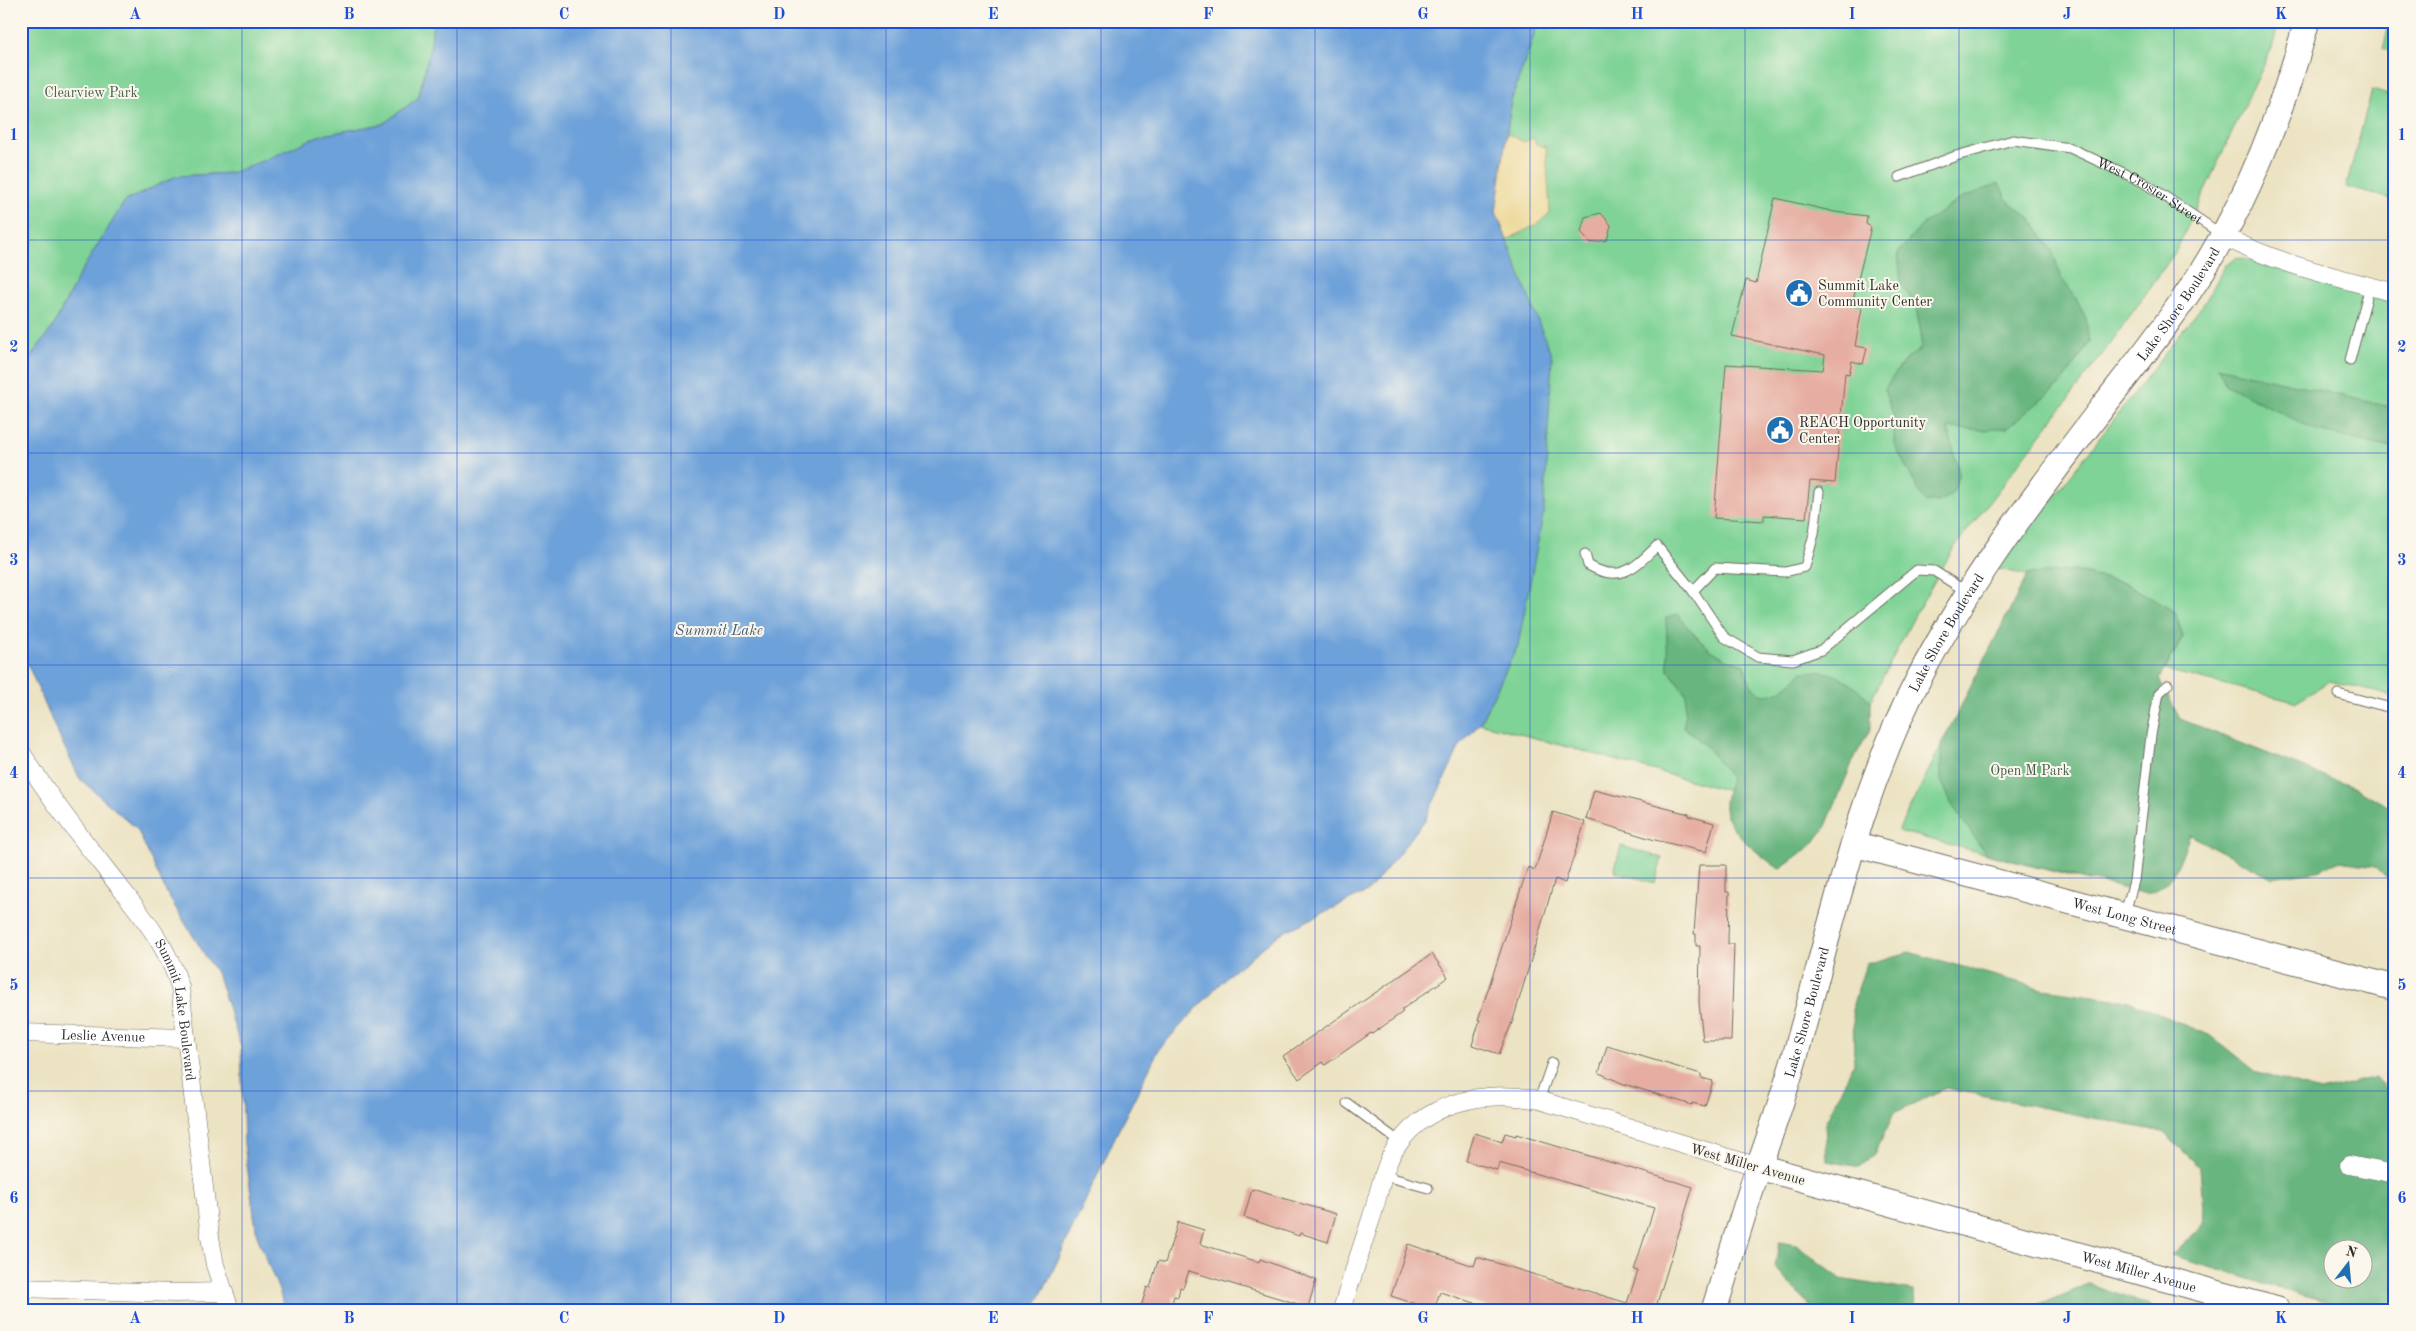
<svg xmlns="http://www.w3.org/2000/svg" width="2416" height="1331" font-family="'Old Standard TT',serif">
<rect width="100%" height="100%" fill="#fbf7ec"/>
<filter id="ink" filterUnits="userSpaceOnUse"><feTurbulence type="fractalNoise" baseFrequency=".02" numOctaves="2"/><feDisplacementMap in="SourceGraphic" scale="10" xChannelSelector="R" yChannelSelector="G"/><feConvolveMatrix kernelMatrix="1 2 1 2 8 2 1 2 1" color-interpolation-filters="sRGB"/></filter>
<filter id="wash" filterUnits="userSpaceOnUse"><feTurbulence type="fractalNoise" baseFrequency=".0096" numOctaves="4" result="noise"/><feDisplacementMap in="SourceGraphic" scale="20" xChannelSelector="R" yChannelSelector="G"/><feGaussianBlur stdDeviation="1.12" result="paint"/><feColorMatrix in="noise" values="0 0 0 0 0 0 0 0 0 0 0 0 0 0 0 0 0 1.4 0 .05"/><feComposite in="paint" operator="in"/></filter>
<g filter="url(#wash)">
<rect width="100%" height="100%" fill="#ece3c3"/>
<path fill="#7fd396" stroke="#557f60" d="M 21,21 L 433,21 L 431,45 L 418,98 L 383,124 L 318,136 L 270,158 L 231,173 L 177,176 L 125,201 L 79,275 L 53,327 L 21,370 Z
M 1539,21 L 2279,21 L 2272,48 L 2176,251 L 2105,351 L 1954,548 L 1917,611 L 1868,706 L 1824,817 L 1480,723 L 1518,645 L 1496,212 L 1511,101 Z
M 2390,21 L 2395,21 L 2395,52 L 2383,49 Z
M 2372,90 L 2395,97 L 2395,200 L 2346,187 Z
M 2237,257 L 2395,302 L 2395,697 L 2330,681 L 2295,702 L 2165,670 L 2183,637 L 2175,612 L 2127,584 L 2074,571 L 2093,882 L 1898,831 L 2028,575 L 1998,569 L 2205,302 L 2226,264 Z
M 1621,846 L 1662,858 L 1655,883 L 1614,871 Z"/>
<path fill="#67b57f" stroke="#497055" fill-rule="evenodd" d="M 1999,183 L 2007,200 L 2031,219 L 2052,251 L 2062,279 L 2074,295 L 2086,318 L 2089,343 L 2062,383 L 2007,428 L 1985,430 L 1948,428 L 1959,473 L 1953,493 L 1939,502 L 1924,501 L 1894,444 L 1894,417 L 1884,390 L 1903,362 L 1921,348 L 1921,333 L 1915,305 L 1901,284 L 1898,253 L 1923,224 L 1960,199 Z
M 2217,367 L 2395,408 L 2395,449 L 2317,431 L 2226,385 Z
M 2074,571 L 2127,584 L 2175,612 L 2183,637 L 2159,679 L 2180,719 L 2355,788 L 2395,810 L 2395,885 L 2376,866 L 2338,861 L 2318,871 L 2271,877 L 2190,835 C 2179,860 2175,886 2146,894 L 1986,854 L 1952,805 L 1941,780 L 1941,745 L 2028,574 Z
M 1677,614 C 1699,641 1711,656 1745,665 C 1752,709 1779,698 1802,672 C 1837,669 1845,679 1870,700 L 1870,729 L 1853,761 L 1826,826 L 1812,845 L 1779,869 C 1762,856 1727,832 1725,809 C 1724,798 1729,787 1731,778 L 1706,746 L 1684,727 L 1686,694 L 1668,669 L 1666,618 Z
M 1909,952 L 2043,989 L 2129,1001 L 2209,1035 L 2258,1073 L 2320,1091 L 2376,1077 L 2395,1100 L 2395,1310 L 2355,1310 L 2171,1256 L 2204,1224 L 2200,1167 L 2163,1132 L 1946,1088 L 1894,1113 L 1875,1154 L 1860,1167 L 1827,1161 L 1825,1123 L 1854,1063 L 1853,1004 L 1866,964 ZM 2334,1248 L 2364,1248 L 2364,1278 L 2334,1278 Z
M 1779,1242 L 1796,1245 L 1841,1279 L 1914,1291 L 1915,1310 L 1813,1310 L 1775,1267 Z
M 2089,1284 L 2148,1304 L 2153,1310 L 2028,1310 Z"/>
<path fill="#eeda9e" stroke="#8c8264" d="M 1506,133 L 1524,142 L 1534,138 L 1536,144 L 1546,147 L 1550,212 L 1541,222 L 1507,240 L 1496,212 Z"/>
<path fill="#6da1d9" stroke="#4c6682" d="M 433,21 L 1539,21 L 1511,101 L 1496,212 L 1552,357 L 1544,510 L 1518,645 L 1480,723 L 1460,746 L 1425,820 L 1369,891 L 1280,934 L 1227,976 L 1159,1049 L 1116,1135 L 1050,1277 L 1033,1310 L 284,1310 L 280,1293 L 257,1236 L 244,1144 L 241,1047 L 218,976 L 167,894 L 137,829 L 80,779 L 56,730 L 21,649 L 21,370 L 53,327 L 79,275 L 125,201 L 177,176 L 231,173 L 270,158 L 318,136 L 383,124 L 418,98 L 431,45 Z"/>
<g id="blocks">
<path fill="#e6aea2" d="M 1775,198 L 1835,212 L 1867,216 L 1866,224 L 1871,227 L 1852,304 L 1862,308 L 1855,346 L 1867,348 L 1863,364 L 1852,361 L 1849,374 L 1845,373 L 1835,483 L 1810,481 L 1806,518 L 1764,515 L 1764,521 L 1714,518 L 1726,364 L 1823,370 L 1825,355 L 1732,336 L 1746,280 L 1756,283 Z
M 1601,213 L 1611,225 L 1607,240 L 1591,243 L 1581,232 L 1585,217 Z
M 1594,790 L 1689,814 L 1689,816 L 1714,823 L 1706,852 L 1655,840 L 1586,819 Z
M 1553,812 L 1585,822 L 1565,883 L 1555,879 L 1513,1020 L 1499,1054 L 1472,1045 L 1480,1020 L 1478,1020 L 1528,867 L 1535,870 Z
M 1699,865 L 1726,865 L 1726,892 L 1729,892 L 1728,944 L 1734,944 L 1731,1041 L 1703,1041 L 1699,1003 L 1700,946 L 1696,946 L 1696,934 L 1694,934 Z
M 1432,954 L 1448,977 L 1401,1010 L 1403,1012 L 1372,1034 L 1371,1033 L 1325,1065 L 1323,1062 L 1299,1079 L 1283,1056 Z
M 1607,1046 L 1701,1074 L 1701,1078 L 1713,1081 L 1705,1106 L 1692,1103 L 1692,1105 L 1624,1084 L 1599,1073 Z
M 1475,1133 L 1502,1142 L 1505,1133 L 1516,1136 L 1516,1134 L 1693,1187 L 1655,1310 L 1497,1310 L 1440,1292 L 1434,1310 L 1391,1296 L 1408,1244 L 1474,1266 L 1477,1257 L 1627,1303 L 1638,1271 L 1634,1270 L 1654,1208 L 1499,1163 L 1497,1170 L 1466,1161 Z
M 1252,1189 L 1336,1214 L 1328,1242 L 1300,1233 L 1299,1236 L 1244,1217 Z
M 1178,1222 L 1204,1230 L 1200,1244 L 1259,1262 L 1260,1259 L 1316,1280 L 1308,1307 L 1189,1271 L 1183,1288 L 1180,1287 L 1178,1297 L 1174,1296 L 1170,1310 L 1140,1310 L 1147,1287 L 1150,1288 L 1158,1261 L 1165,1263 Z"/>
</g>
</g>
<g filter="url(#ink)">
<use href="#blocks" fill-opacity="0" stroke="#6f6b60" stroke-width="1"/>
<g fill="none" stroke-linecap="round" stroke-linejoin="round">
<g stroke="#6f6b60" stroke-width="11">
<g id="lane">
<path id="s1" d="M 1899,177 L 1956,156 L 2013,140 L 2070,148 L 2143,182 L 2221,234"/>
<path d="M 2350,360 L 2370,286"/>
<path d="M 1585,554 L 1588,565 C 1620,584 1634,568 1657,546 L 1693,591 L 1724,637 L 1758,657 L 1793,660 L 1821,650 L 1917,570 L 1934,571 L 1967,592"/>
<path d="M 1693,591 L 1715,568 L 1785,572 L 1805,567 L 1814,534 L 1819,492"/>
<path d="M 2338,694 L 2395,709"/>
<path d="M 2125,913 L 2134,881 L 2151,735 L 2159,693 L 2168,685"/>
<path d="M 1539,1100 L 1552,1063"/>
<path d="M 1347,1103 L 1400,1142"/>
<path d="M 1385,1176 L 1428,1188"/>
</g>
</g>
<g stroke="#6f6b60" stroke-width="19">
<g id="street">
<path d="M 2223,236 C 2277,264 2337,277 2395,293"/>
<path id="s2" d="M 21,752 C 47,794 77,833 108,872 C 137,910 166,941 180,987 L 210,1237 L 215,1265 L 230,1310"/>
<path id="s3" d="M 21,1033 L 186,1038"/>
<path d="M 2349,1165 L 2395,1174"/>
<path d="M 21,1288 L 174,1293 L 222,1292"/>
<path d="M 1342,1310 C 1351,1279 1361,1249 1371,1219 C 1378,1198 1382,1172 1392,1154 C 1422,1101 1485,1089 1539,1100 L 1759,1167"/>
</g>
</g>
<g stroke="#6f6b60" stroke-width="27">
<g id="secondary">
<path id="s4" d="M 1854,844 L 2395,988"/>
<path id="s5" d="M 1759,1167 L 2278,1310"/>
<path id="s6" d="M 1714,1310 C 1729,1262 1743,1213 1759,1166 C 1773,1127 1786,1089 1797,1049 C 1832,925 1858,795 1918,680 C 1970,579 2039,490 2108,400 C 2143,355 2179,310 2209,260 C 2254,185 2284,105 2307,21"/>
</g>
</g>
<use href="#lane" stroke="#fff" stroke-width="9"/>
<use href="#street" stroke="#fff" stroke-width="18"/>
<use href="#secondary" stroke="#fff" stroke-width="25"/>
</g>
</g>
<path fill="none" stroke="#1d4ed8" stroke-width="1" stroke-opacity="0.55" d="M 242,21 L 242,1310M 457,21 L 457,1310M 671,21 L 671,1310M 886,21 L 886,1310M 1101,21 L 1101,1310M 1315,21 L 1315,1310M 1530,21 L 1530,1310M 1745,21 L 1745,1310M 1959,21 L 1959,1310M 2174,21 L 2174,1310M 21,240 L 2395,240M 21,453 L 2395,453M 21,665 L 2395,665M 21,878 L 2395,878M 21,1091 L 2395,1091"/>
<defs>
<g id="civic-disc" transform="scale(1.4375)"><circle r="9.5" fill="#1f6fb2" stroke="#fbf7ec"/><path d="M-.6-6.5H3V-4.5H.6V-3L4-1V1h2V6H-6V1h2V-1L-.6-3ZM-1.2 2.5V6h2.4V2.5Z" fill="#fff"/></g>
</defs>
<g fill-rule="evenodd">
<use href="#civic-disc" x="1799" y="293"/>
<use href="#civic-disc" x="1780" y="430"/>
</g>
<g text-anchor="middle" stroke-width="4" stroke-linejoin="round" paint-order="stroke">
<g font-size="14" fill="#445d4b" stroke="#fbf7ec">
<text x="91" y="97">Clearview Park</text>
<text x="2030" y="775">Open M Park</text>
</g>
<g font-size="14" fill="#2b2b2b" stroke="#fbf7ec">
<text dy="5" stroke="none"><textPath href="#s1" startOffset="268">West Crosier Street</textPath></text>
<text dy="5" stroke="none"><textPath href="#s6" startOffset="1121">Lake Shore Boulevard</textPath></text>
<text dy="5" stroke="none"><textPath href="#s6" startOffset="718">Lake Shore Boulevard</textPath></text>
<text dy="5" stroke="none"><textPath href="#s4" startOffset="280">West Long Street</textPath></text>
<text dy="5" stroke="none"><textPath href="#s2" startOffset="306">Summit Lake Boulevard</textPath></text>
<text dy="5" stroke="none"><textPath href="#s6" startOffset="312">Lake Shore Boulevard</textPath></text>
<text dy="5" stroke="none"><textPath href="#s3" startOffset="82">Leslie Avenue</textPath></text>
<text transform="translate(1748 1164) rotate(16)" y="5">West Miller Avenue</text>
<text dy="5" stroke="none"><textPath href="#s5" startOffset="394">West Miller Avenue</textPath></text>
</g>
<g font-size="14" fill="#2b2b2b" stroke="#fbf7ec" text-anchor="start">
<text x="1818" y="290">Summit Lake<tspan x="1818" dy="16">Community Center</tspan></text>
<text x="1799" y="427">REACH Opportunity<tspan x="1799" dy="16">Center</tspan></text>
</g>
<g font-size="15" font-style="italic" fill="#455a71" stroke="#fbf7ec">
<text x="719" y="635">Summit Lake</text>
</g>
</g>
<rect width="2416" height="1331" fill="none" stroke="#fbf7ec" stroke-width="55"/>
<g transform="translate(2348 1264) rotate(16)"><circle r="24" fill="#fbf7ec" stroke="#a8a59f"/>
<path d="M0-4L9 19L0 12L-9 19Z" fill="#1f6fb2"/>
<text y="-8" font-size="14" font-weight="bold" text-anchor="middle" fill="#2b2b2b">N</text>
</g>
<rect x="28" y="28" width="2360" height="1276" fill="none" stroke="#1d4ed8" stroke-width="2"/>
<g font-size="16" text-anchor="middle" font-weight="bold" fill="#1d4ed8">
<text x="135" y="19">A</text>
<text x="349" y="19">B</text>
<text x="564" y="19">C</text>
<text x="779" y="19">D</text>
<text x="993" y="19">E</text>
<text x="1208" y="19">F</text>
<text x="1423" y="19">G</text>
<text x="1637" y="19">H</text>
<text x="1852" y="19">I</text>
<text x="2067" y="19">J</text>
<text x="2281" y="19">K</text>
<text x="14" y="140">1</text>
<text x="2402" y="140">1</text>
<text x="14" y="352">2</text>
<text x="2402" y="352">2</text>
<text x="14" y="565">3</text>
<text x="2402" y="565">3</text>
<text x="14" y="778">4</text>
<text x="2402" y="778">4</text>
<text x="14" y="990">5</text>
<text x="2402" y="990">5</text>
<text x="14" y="1203">6</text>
<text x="2402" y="1203">6</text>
<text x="135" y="1323">A</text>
<text x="349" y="1323">B</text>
<text x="564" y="1323">C</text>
<text x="779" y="1323">D</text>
<text x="993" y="1323">E</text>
<text x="1208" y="1323">F</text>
<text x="1423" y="1323">G</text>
<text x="1637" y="1323">H</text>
<text x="1852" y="1323">I</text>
<text x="2067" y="1323">J</text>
<text x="2281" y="1323">K</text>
</g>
</svg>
